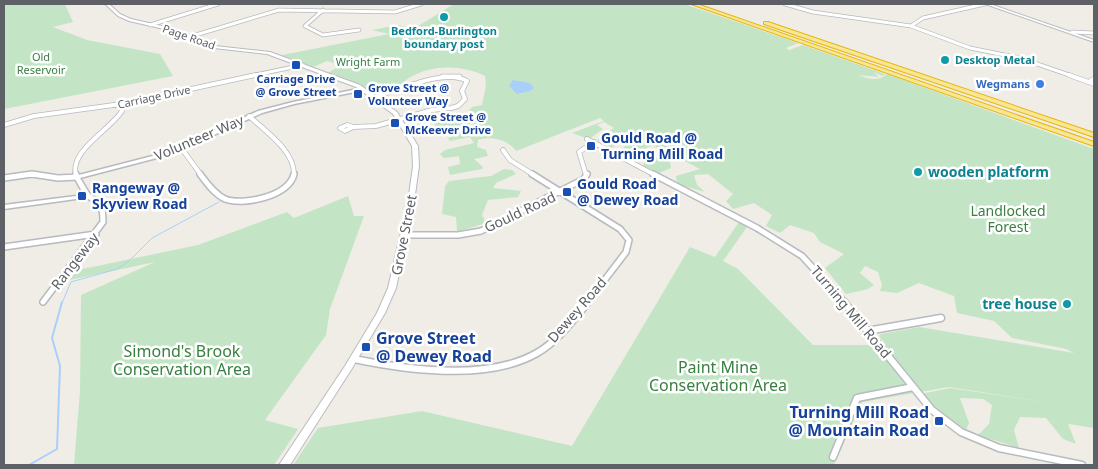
<svg xmlns="http://www.w3.org/2000/svg" width="1098" height="469" font-family="'Noto Sans',sans-serif">
<rect width="100%" height="100%" fill="#efede5"/>
<path fill="#c3e5c6" d="M 4,4 L 65,4 L 73,22 L 53,27 L 87,40 L 160,54 L 173,76 L 4,109 Z
M 454,4 L 684,4 L 798,43 L 786,48 L 789,50 L 803,45 L 885,74 L 882,76 L 874,72 L 879,77 L 858,75 C 868,79 878,82 887,74 L 1094,149 L 1094,428 L 1068,424 L 1076,444 L 1063,439 L 1046,418 L 1020,417 L 1014,430 L 1019,448 L 978,435 L 989,424 L 992,405 L 983,399 L 960,398 L 969,423 L 966,430 L 935,409 L 921,394 L 950,388 L 1051,403 L 949,387 L 862,402 L 834,465 L 293,465 L 318,428 L 422,411 L 572,446 L 690,247 L 715,257 L 739,222 L 747,227 L 723,261 L 738,269 L 813,345 L 886,345 L 879,336 L 881,334 L 919,327 L 1074,353 L 1066,349 L 1012,338 L 994,321 L 957,313 L 954,296 L 919,283 L 897,293 L 880,291 L 882,285 L 878,272 L 865,266 L 860,273 L 874,285 L 868,289 L 846,294 L 825,268 L 844,254 L 820,242 L 814,233 L 790,225 L 780,233 L 766,226 L 772,215 L 754,203 L 733,209 L 726,201 L 733,194 L 708,174 L 694,175 L 697,185 L 705,192 L 677,184 L 676,176 L 700,169 L 679,158 L 670,161 L 671,168 L 659,173 L 643,166 L 645,161 L 671,154 L 652,145 L 630,156 L 619,153 L 625,146 L 642,141 L 624,132 L 617,136 L 619,143 L 611,148 L 597,140 L 614,128 L 604,122 L 597,125 L 603,129 L 589,139 L 572,133 L 604,121 L 600,118 L 516,151 C 507,139 491,136 478,140 L 477,147 L 486,150 L 488,156 L 474,159 L 483,167 L 482,169 L 450,175 L 448,167 L 460,164 L 459,156 L 444,158 L 440,154 L 445,150 L 474,143 L 470,137 L 450,141 L 448,138 L 474,129 L 473,123 L 438,134 L 434,128 L 436,123 L 473,113 L 469,110 L 472,107 L 482,105 L 486,86 L 485,76 C 462,65 432,64 409,78 C 401,83 400,86 389,90 L 386,84 L 368,88 L 328,73 L 341,65 L 327,61 L 313,67 L 282,55 L 389,34 L 372,30 L 398,25 L 411,28 L 418,26 Z
M 504,169 L 512,170 L 516,174 L 496,183 L 493,188 L 521,191 L 518,197 L 488,200 L 482,215 L 486,223 L 457,232 L 456,217 L 442,214 L 445,186 L 449,181 L 491,176 Z
M 348,196 L 354,216 L 364,216 L 330,309 L 326,335 L 265,420 L 298,429 L 274,465 L 74,465 L 80,391 L 81,295 L 155,262 L 65,281 L 73,271 L 198,245 L 287,212 L 294,218 Z"/>
<path fill="#a9d0fb" d="M 513,80 L 530,83 L 534,88 L 530,91 L 517,94 L 509,86 Z"/>
<g fill="none" stroke-linecap="round" stroke-linejoin="round">
<path stroke="#a9d0fb" stroke-width="1" d="M 62,303 L 71,282 L 117,269 L 130,260 L 152,238 L 219,202"/>
<path stroke="#a9d0fb" stroke-width="2" d="M 29,465 L 57,449 L 60,366 L 52,338 L 62,302"/>
<g stroke="#b7babe" stroke-width="4.5">
<path id="minor-far3" d="M 785,4 L 813,12 L 911,26 L 970,48 L 1020,58 L 1072,76
M 323,10 L 305,26 L 323,35 L 359,30
M 150,25 L 218,4
M 911,26 L 923,18 L 985,4
M 1072,32 L 1094,33
M 189,37 L 279,10 L 395,12 L 421,4
M 250,76 L 303,65
M 442,76 L 460,76"/>
</g>
<g stroke="#b7babe" stroke-width="5.5">
<path id="minor-far2" d="M 1069,75 L 1094,84
M 1091,80 L 1094,79
M 249,116 C 265,131 295,151 294,175
M 4,125 L 34,116 L 121,104 L 256,75
M 347,125 L 353,127 L 345,131 L 340,128 Z
M 353,127 L 376,126 L 432,110 L 451,108 L 458,106 L 465,99 L 462,91 L 467,81 C 445,68 399,90 375,97
M 587,139 L 655,175
M 182,149 L 201,175
M 503,150 L 510,160 L 534,175
M 26,175 L 38,175
M 76,175 C 69,151 110,130 122,111 L 121,104
M 586,175 L 579,152 L 594,142"/>
</g>
<g stroke="#b7babe" stroke-width="8">
<path id="minor-far1" d="M 200,174 C 206,182 214,194 225,199 C 243,206 290,196 294,174
M 532,174 L 620,229 L 629,240 L 626,252 L 587,303
M 653,174 L 757,228 L 802,256 L 845,303
M 4,178 L 32,174 L 58,178 L 77,177 L 76,174
M 404,235 L 458,235 L 481,231 L 584,179 L 587,174
M 4,247 L 96,234
M 43,302 L 103,222 C 103,207 101,203 88,196"/>
</g>
<g stroke="#b7babe" stroke-width="9">
<path id="minor" d="M 844,302 L 932,410 L 961,432 L 999,448 L 1082,465
M 867,331 L 941,318
M 354,359 C 407,370 488,381 537,353 C 557,342 574,319 588,302
M 833,457 L 857,398 L 913,387"/>
</g>
<g stroke="#b7babe" stroke-width="3">
<path id="tertiary" d="M 363,88 L 365,89 L 365,90 L 294,104 L 262,113 L 172,154 L 80,178 L 91,196 L 90,197 L 4,209 L 4,205 L 84,195 L 74,177 L 75,176 L 168,152 L 258,111 L 293,102 Z"/>
</g>
<g stroke="#b9bbc0" stroke-width="2">
<path id="secondary" d="M 105,4 L 109,4 L 120,14 L 131,19 L 162,26 L 215,46 L 270,52 L 360,85 L 397,112 L 418,146 L 419,166 L 414,202 L 396,288 L 385,313 L 351,370 L 290,465 L 279,465 L 345,366 L 377,313 L 388,288 L 408,202 L 413,166 L 412,146 L 393,114 L 356,87 L 267,54 L 214,48 L 160,28 L 129,21 L 118,16 Z
M 985,4 L 990,4 L 1094,40 L 1094,42 Z"/>
</g>
<g stroke="#e8b50c" stroke-width="2">
<path id="motorway" d="M 691,4 L 697,4 L 1094,142 L 1094,146 Z
M 764,22 L 768,22 L 1094,133 L 1094,137 L 764,24 Z"/>
</g>
<use href="#minor-far3" stroke="#fff" stroke-width="3"/>
<use href="#minor-far2" stroke="#fff" stroke-width="4"/>
<use href="#minor-far1" stroke="#fff" stroke-width="5"/>
<use href="#minor" stroke="#fff" stroke-width="6"/>
<use href="#tertiary" fill="#fff" fill-rule="evenodd"/>
<use href="#secondary" fill="#fff" fill-rule="evenodd"/>
<use href="#motorway" fill="#f7e693" fill-rule="evenodd"/>
</g>
<g fill="#0f9aa8" stroke="#fff" stroke-width="2">
<circle cx="444" cy="17" r="5"/>
<circle cx="945" cy="60" r="5"/>
<circle cx="918" cy="172" r="5"/>
<circle cx="1067" cy="304" r="5"/>
</g>
<g fill="#1a4fb4" stroke="#fff" stroke-width="2">
<rect x="291" y="60" width="10" height="10" rx="2.5"/>
<rect x="353" y="89" width="10" height="10" rx="2.5"/>
<rect x="390" y="118" width="10" height="10" rx="2.5"/>
<rect x="586" y="141" width="10" height="10" rx="2.5"/>
<rect x="562" y="187" width="10" height="10" rx="2.5"/>
<rect x="77" y="191" width="10" height="10" rx="2.5"/>
<rect x="361" y="342" width="10" height="10" rx="2.5"/>
<rect x="934" y="416" width="10" height="10" rx="2.5"/>
</g>
<circle fill="#3f7fe0" stroke="#fff" stroke-width="2" cx="1040" cy="84" r="5"/>
<g text-anchor="middle" stroke-width="5" stroke-linejoin="round" paint-order="stroke">
<g font-size="11" font-weight="bold" fill="#0d838f" stroke="#fff">
<text x="444" y="35">Bedford-Burlington<tspan x="444" dy="13">boundary post</tspan></text>
<text x="955" y="64" text-anchor="start">Desktop Metal</text>
</g>
<g font-size="11" fill="#5d6065" stroke="#fff">
<text transform="translate(189 37) rotate(19)" y="4">Page Road</text>
<text transform="translate(154 97) rotate(-12)" y="4">Carriage Drive</text>
</g>
<g font-size="11" fill="#398041" stroke="#fff">
<text x="41" y="61">Old<tspan x="41" dy="13">Reservoir</tspan></text>
<text x="368" y="66">Wright Farm</text>
</g>
<g font-size="11" font-weight="bold" fill="#164399" stroke="#fff" text-anchor="start">
<text x="296" y="83" text-anchor="middle">Carriage Drive<tspan x="296" dy="13">@ Grove Street</tspan></text>
<text x="368" y="92">Grove Street @<tspan x="368" dy="13">Volunteer Way</tspan></text>
<text x="405" y="121">Grove Street @<tspan x="405" dy="13">McKeever Drive</tspan></text>
</g>
<g font-size="11" font-weight="bold" fill="#366cbe" stroke="#fff" text-anchor="end">
<text x="1030" y="88">Wegmans</text>
</g>
<g font-size="14" fill="#5d6065" stroke="#fff">
<text transform="translate(199 138) rotate(-23)" y="5">Volunteer Way</text>
<text transform="translate(520 212) rotate(-25)" y="5">Gould Road</text>
<text transform="translate(404 235) rotate(-79)" y="5">Grove Street</text>
<text transform="translate(75 261) rotate(-52)" y="5">Rangeway</text>
<text transform="translate(577 310) rotate(-49)" y="5">Dewey Road</text>
<text transform="translate(851 312) rotate(50)" y="5">Turning Mill Road</text>
</g>
<g font-size="14" font-weight="bold" fill="#164399" stroke="#fff" text-anchor="start">
<text x="601" y="143">Gould Road @<tspan x="601" dy="16">Turning Mill Road</tspan></text>
<text x="577" y="189">Gould Road<tspan x="577" dy="16">@ Dewey Road</tspan></text>
<text x="92" y="193">Rangeway @<tspan x="92" dy="16">Skyview Road</tspan></text>
</g>
<g font-size="14" font-weight="bold" fill="#0d838f" stroke="#fff" text-anchor="start">
<text x="928" y="177">wooden platform</text>
<text x="1057" y="309" text-anchor="end">tree house</text>
</g>
<g font-size="14" fill="#398041" stroke="#fff">
<text x="1008" y="216">Landlocked<tspan x="1008" dy="16">Forest</tspan></text>
</g>
<g font-size="16" font-weight="bold" fill="#164399" stroke="#fff" text-anchor="start">
<text x="376" y="344">Grove Street<tspan x="376" dy="18">@ Dewey Road</tspan></text>
<text x="929" y="418" text-anchor="end">Turning Mill Road<tspan x="929" dy="18">@ Mountain Road</tspan></text>
</g>
<g font-size="16" fill="#398041" stroke="#fff">
<text x="182" y="357">Simond's Brook<tspan x="182" dy="18">Conservation Area</tspan></text>
<text x="718" y="373">Paint Mine<tspan x="718" dy="18">Conservation Area</tspan></text>
</g>
</g>
<rect width="1098" height="469" fill="none" stroke="#5d6065" stroke-width="10"/>
</svg>
